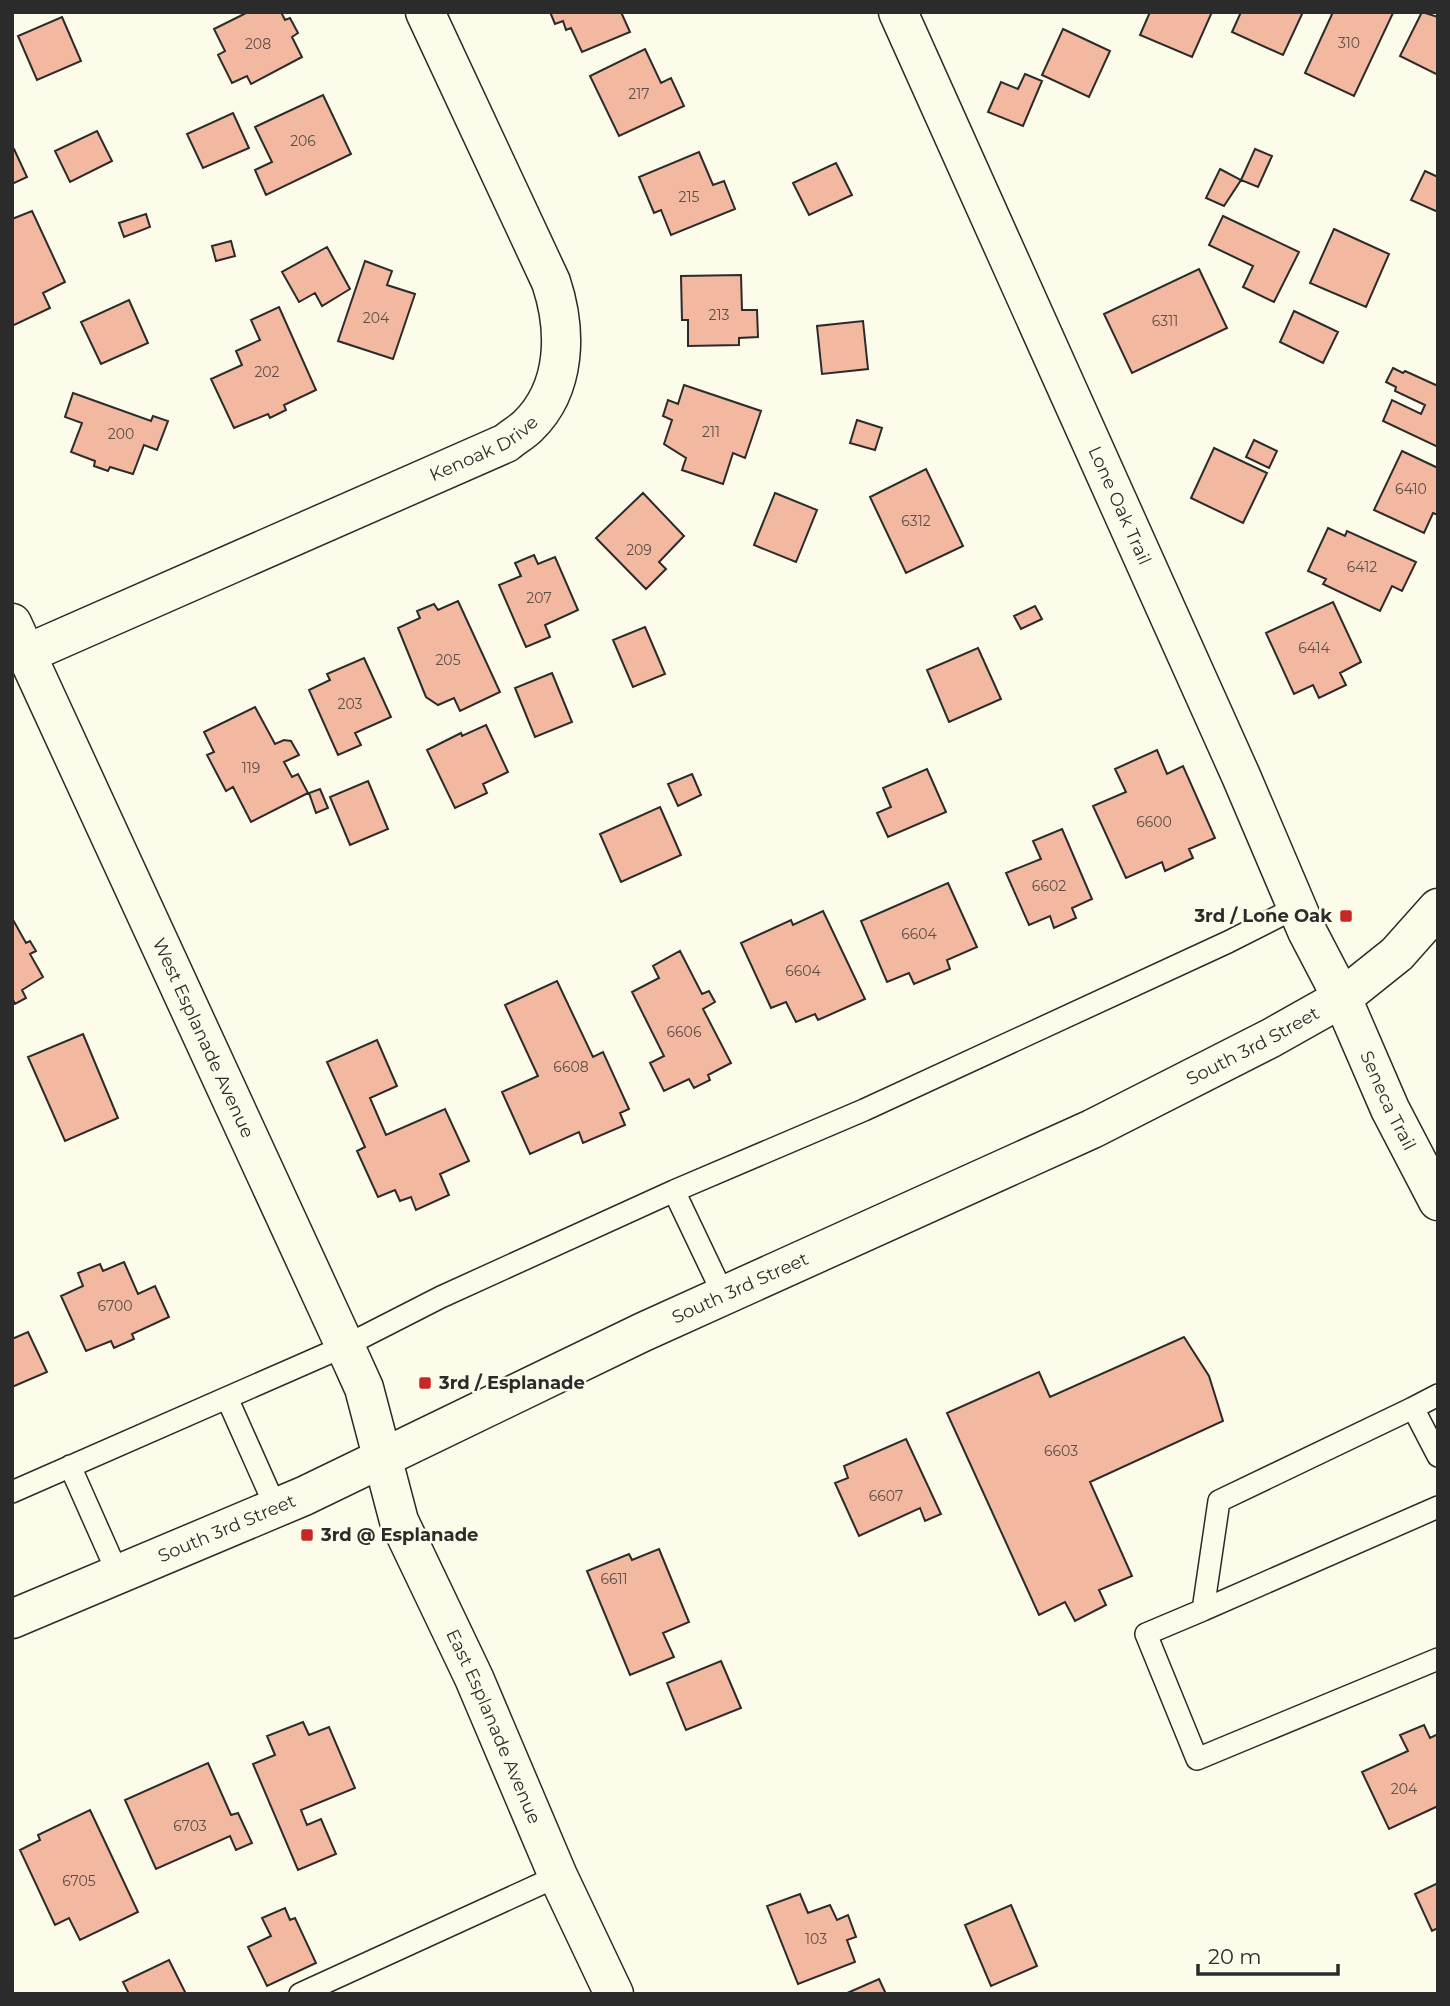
<svg xmlns="http://www.w3.org/2000/svg" width="1450" height="2006" font-family="Montserrat,sans-serif">
<rect width="100%" height="100%" fill="#fdfbea"/>
<path fill="#f2b8a0" stroke="#2b2b2b" stroke-width="2" d="M 248,12 L 281,12 L 285,20 L 290,18 L 298,33 L 292,37 L 302,57 L 251,84 L 247,76 L 232,83 L 218,55 L 225,51 L 214,29 Z
M 550,12 L 621,12 L 630,32 L 582,52 L 571,28 L 566,30 L 563,21 L 555,24 Z
M 1150,12 L 1212,12 L 1192,57 L 1140,35 Z
M 1241,12 L 1303,12 L 1283,55 L 1232,32 Z
M 1333,12 L 1393,13 L 1354,96 L 1305,73 Z
M 1422,12 L 1438,17 L 1438,75 L 1400,56 Z
M 62,17 L 81,61 L 37,80 L 18,36 Z
M 1063,29 L 1110,51 L 1089,97 L 1042,75 Z
M 645,49 L 661,83 L 671,78 L 684,106 L 619,136 L 590,76 Z
M 1025,74 L 1042,81 L 1023,126 L 988,112 L 1001,82 L 1018,89 Z
M 323,95 L 351,154 L 266,195 L 255,170 L 272,162 L 255,127 Z
M 233,113 L 249,148 L 203,168 L 187,134 Z
M 97,131 L 112,161 L 70,182 L 55,151 Z
M 12,149 L 14,149 L 27,177 L 12,184 Z
M 1255,149 L 1272,156 L 1258,187 L 1241,180 Z
M 699,152 L 713,185 L 724,181 L 735,209 L 671,235 L 661,210 L 654,213 L 639,177 Z
M 836,163 L 852,195 L 809,215 L 793,183 Z
M 1220,169 L 1241,180 L 1224,206 L 1206,198 Z
M 1425,171 L 1438,177 L 1438,212 L 1411,200 Z
M 32,211 L 65,282 L 43,293 L 50,308 L 12,326 L 12,219 Z
M 146,214 L 150,227 L 124,237 L 119,223 Z
M 1223,216 L 1299,252 L 1274,302 L 1243,287 L 1253,266 L 1209,245 Z
M 1334,229 L 1389,254 L 1366,307 L 1310,283 Z
M 231,241 L 235,256 L 216,261 L 212,246 Z
M 327,247 L 350,289 L 322,306 L 315,293 L 299,302 L 282,272 Z
M 365,261 L 392,271 L 387,285 L 415,294 L 393,359 L 338,341 Z
M 1199,269 L 1227,328 L 1132,373 L 1104,314 Z
M 741,275 L 742,310 L 757,310 L 758,337 L 739,338 L 739,345 L 688,346 L 688,320 L 682,320 L 681,276 Z
M 129,300 L 148,343 L 101,364 L 81,322 Z
M 279,307 L 316,390 L 284,405 L 286,410 L 270,418 L 268,414 L 234,428 L 211,379 L 242,365 L 236,351 L 260,340 L 251,320 Z
M 1294,311 L 1338,332 L 1323,363 L 1280,342 Z
M 863,321 L 868,369 L 822,374 L 817,326 Z
M 1393,368 L 1403,373 L 1405,371 L 1438,386 L 1438,447 L 1383,421 L 1392,400 L 1421,414 L 1425,405 L 1395,391 L 1396,387 L 1386,382 Z
M 684,385 L 761,411 L 745,458 L 733,453 L 723,484 L 682,470 L 686,458 L 664,444 L 672,420 L 663,416 L 668,400 L 678,404 Z
M 73,393 L 151,421 L 153,416 L 168,421 L 157,450 L 144,445 L 133,474 L 110,467 L 108,471 L 94,466 L 95,461 L 71,452 L 82,423 L 65,417 Z
M 857,420 L 882,428 L 875,450 L 850,443 Z
M 1254,440 L 1277,451 L 1269,468 L 1246,457 Z
M 1214,448 L 1267,473 L 1243,523 L 1191,498 Z
M 1402,451 L 1438,468 L 1438,515 L 1433,513 L 1424,533 L 1374,510 Z
M 926,469 L 963,546 L 906,573 L 870,497 Z
M 643,493 L 684,536 L 659,562 L 666,569 L 646,589 L 596,538 Z
M 775,493 L 817,510 L 796,562 L 754,545 Z
M 1328,528 L 1345,536 L 1347,531 L 1416,562 L 1402,591 L 1392,586 L 1380,611 L 1323,584 L 1326,579 L 1308,571 Z
M 534,555 L 538,564 L 555,557 L 578,610 L 545,625 L 550,637 L 526,647 L 499,585 L 521,576 L 515,563 Z
M 458,601 L 500,692 L 460,711 L 454,698 L 438,705 L 426,697 L 398,628 L 420,618 L 417,611 L 434,604 L 438,610 Z
M 1333,602 L 1361,662 L 1340,673 L 1346,685 L 1319,698 L 1313,685 L 1294,694 L 1266,633 Z
M 1035,606 L 1042,619 L 1021,629 L 1014,616 Z
M 645,627 L 665,674 L 633,687 L 613,640 Z
M 978,648 L 1001,699 L 949,722 L 927,670 Z
M 364,658 L 391,717 L 355,733 L 361,745 L 338,755 L 309,690 L 330,680 L 327,674 Z
M 552,673 L 572,722 L 535,737 L 515,688 Z
M 255,707 L 275,744 L 284,740 L 291,741 L 299,755 L 284,762 L 292,777 L 298,774 L 308,793 L 251,822 L 233,787 L 226,791 L 207,755 L 214,752 L 204,732 Z
M 486,725 L 508,772 L 483,784 L 487,793 L 455,808 L 427,750 L 461,733 L 462,736 Z
M 1157,750 L 1167,774 L 1183,766 L 1215,838 L 1189,849 L 1193,858 L 1165,871 L 1162,862 L 1126,878 L 1093,806 L 1126,792 L 1115,769 Z
M 927,769 L 946,812 L 888,837 L 877,813 L 891,807 L 883,788 Z
M 692,774 L 701,795 L 678,806 L 668,784 Z
M 368,781 L 388,829 L 350,845 L 330,797 Z
M 320,789 L 328,808 L 316,813 L 309,793 Z
M 660,807 L 681,855 L 621,882 L 600,834 Z
M 1062,829 L 1092,899 L 1072,908 L 1076,918 L 1054,928 L 1050,916 L 1029,925 L 1006,873 L 1041,859 L 1033,841 Z
M 948,883 L 977,947 L 947,960 L 950,969 L 914,984 L 909,973 L 887,982 L 861,921 Z
M 823,911 L 865,999 L 818,1020 L 815,1014 L 796,1022 L 786,1002 L 771,1008 L 741,943 L 791,920 L 793,925 Z
M 12,918 L 26,943 L 30,941 L 36,951 L 30,954 L 43,977 L 22,990 L 26,998 L 15,1004 L 12,998 Z
M 680,951 L 702,994 L 709,991 L 715,1002 L 703,1009 L 731,1063 L 708,1075 L 710,1080 L 694,1088 L 689,1079 L 664,1091 L 650,1063 L 664,1056 L 632,992 L 659,978 L 653,966 Z
M 557,981 L 593,1057 L 603,1052 L 629,1109 L 620,1113 L 625,1125 L 583,1143 L 579,1132 L 530,1154 L 502,1092 L 538,1076 L 505,1005 Z
M 83,1034 L 118,1118 L 65,1141 L 28,1057 Z
M 377,1040 L 397,1086 L 370,1098 L 386,1135 L 445,1109 L 469,1161 L 440,1174 L 449,1195 L 416,1210 L 411,1197 L 400,1201 L 395,1190 L 378,1197 L 357,1151 L 365,1147 L 327,1062 Z
M 124,1262 L 138,1294 L 155,1286 L 169,1317 L 132,1334 L 134,1339 L 114,1348 L 111,1341 L 86,1351 L 61,1296 L 83,1286 L 78,1273 L 100,1264 L 103,1271 Z
M 28,1332 L 47,1372 L 12,1387 L 12,1339 Z
M 1184,1337 L 1209,1376 L 1223,1421 L 1090,1482 L 1132,1576 L 1099,1590 L 1106,1605 L 1075,1621 L 1065,1602 L 1039,1615 L 947,1413 L 1039,1372 L 1050,1397 Z
M 906,1439 L 941,1514 L 925,1521 L 920,1508 L 859,1536 L 835,1483 L 848,1478 L 844,1466 Z
M 659,1549 L 689,1622 L 663,1633 L 674,1657 L 630,1675 L 587,1571 L 629,1554 L 632,1560 Z
M 721,1661 L 741,1708 L 686,1730 L 667,1683 Z
M 303,1722 L 309,1735 L 329,1727 L 355,1788 L 301,1810 L 307,1825 L 321,1819 L 336,1854 L 298,1870 L 253,1764 L 275,1755 L 267,1736 Z
M 1424,1725 L 1430,1738 L 1438,1734 L 1438,1806 L 1389,1829 L 1362,1772 L 1408,1751 L 1400,1735 Z
M 208,1763 L 231,1815 L 238,1813 L 252,1843 L 236,1850 L 230,1836 L 156,1869 L 125,1800 Z
M 90,1810 L 138,1912 L 80,1940 L 69,1918 L 55,1925 L 20,1850 L 40,1840 L 38,1835 Z
M 1438,1883 L 1438,1928 L 1432,1931 L 1415,1894 Z
M 800,1894 L 808,1913 L 830,1905 L 837,1920 L 848,1915 L 856,1937 L 847,1940 L 855,1962 L 798,1984 L 767,1906 Z
M 1011,1905 L 1037,1966 L 991,1986 L 965,1925 Z
M 285,1908 L 290,1920 L 295,1918 L 316,1963 L 267,1986 L 248,1947 L 271,1936 L 262,1918 Z
M 169,1960 L 186,1994 L 129,1994 L 123,1982 Z
M 879,1979 L 886,1994 L 845,1994 Z"/>
<g fill="none" stroke-linecap="round" stroke-linejoin="round">
<g stroke="#2b2b2b" stroke-width="24">
<path id="lane" d="M 674,1191 L 724,1296
M 1438,1395 L 1413,1408 L 1438,1456
M 227,1398 L 276,1508
M 1413,1408 L 1219,1501 L 1203,1610 L 1146,1634 L 1197,1759 L 1438,1659
M 70,1466 L 118,1574
M 12,1492 L 345,1346 L 441,1297 L 674,1191 L 864,1110 L 1228,942 L 1297,907
M 1203,1610 L 1438,1507
M 300,1994 L 558,1876"/>
</g>
<g stroke="#2b2b2b" stroke-width="41">
<g id="street">
<path id="s1" d="M 898,12 L 1241,776 L 1307,931 L 1342,998 L 1390,1109 L 1438,1201"/>
<path id="s2" d="M 12,623 L 345,1346 L 364,1388 L 399,1521 L 474,1678 L 558,1876 L 614,1994"/>
<path id="s3" d="M 26,654 L 506,443 C 513,437 522,432 528,426 C 567,388 567,330 551,282 L 425,12"/>
</g>
</g>
<g stroke="#2b2b2b" stroke-width="41">
<g id="secondary">
<path id="s4" d="M 12,1619 L 304,1496 L 643,1332 L 1092,1129 L 1271,1038 L 1342,998 L 1397,954 L 1438,908"/>
</g>
</g>
<use href="#lane" stroke="#fdfbea" stroke-width="21"/>
<use href="#street" stroke="#fdfbea" stroke-width="38"/>
<use href="#secondary" stroke="#fdfbea" stroke-width="38"/>
</g>
<g fill="#c62828" stroke="#fdfbea" stroke-width="2.5">
<rect x="1339" y="909" width="14" height="14" rx="3.5"/>
<rect x="418" y="1376" width="14" height="14" rx="3.5"/>
<rect x="300" y="1528" width="14" height="14" rx="3.5"/>
</g>
<g text-anchor="middle" stroke-width="5" stroke-linejoin="round" paint-order="stroke">
<g font-size="14" fill="#5d4e48">
<text x="1349" y="48">310</text>
<text x="258" y="49">208</text>
<text x="639" y="99">217</text>
<text x="303" y="146">206</text>
<text x="689" y="202">215</text>
<text x="719" y="320">213</text>
<text x="376" y="323">204</text>
<text x="1165" y="326">6311</text>
<text x="267" y="377">202</text>
<text x="711" y="437">211</text>
<text x="121" y="439">200</text>
<text x="1411" y="494">6410</text>
<text x="916" y="526">6312</text>
<text x="639" y="555">209</text>
<text x="1362" y="572">6412</text>
<text x="539" y="603">207</text>
<text x="1314" y="653">6414</text>
<text x="448" y="665">205</text>
<text x="350" y="709">203</text>
<text x="251" y="773">119</text>
<text x="1154" y="827">6600</text>
<text x="1049" y="891">6602</text>
<text x="919" y="939">6604</text>
<text x="803" y="976">6604</text>
<text x="684" y="1037">6606</text>
<text x="571" y="1072">6608</text>
<text x="115" y="1311">6700</text>
<text x="1061" y="1456">6603</text>
<text x="886" y="1501">6607</text>
<text x="614" y="1584">6611</text>
<text x="1404" y="1794">204</text>
<text x="190" y="1831">6703</text>
<text x="79" y="1886">6705</text>
<text x="816" y="1944">103</text>
</g>
<g font-size="18" fill="#2b2b2b" stroke="#fdfbea">
<text dy="6" stroke="none"><textPath href="#s3" startOffset="502">Kenoak Drive</textPath></text>
<text dy="6" stroke="none"><textPath href="#s1" startOffset="541">Lone Oak Trail</textPath></text>
<text dy="6" stroke="none"><textPath href="#s2" startOffset="457">West Esplanade Avenue</textPath></text>
<text dy="6" stroke="none"><textPath href="#s4" startOffset="1367">South 3rd Street</textPath></text>
<text dy="6" stroke="none"><textPath href="#s1" startOffset="1194">Seneca Trail</textPath></text>
<text dy="6" stroke="none"><textPath href="#s4" startOffset="800">South 3rd Street</textPath></text>
<text dy="6" stroke="none"><textPath href="#s4" startOffset="233">South 3rd Street</textPath></text>
<text dy="6" stroke="none"><textPath href="#s2" startOffset="1206">East Esplanade Avenue</textPath></text>
</g>
<g font-size="18" font-weight="bold" fill="#2b2b2b" stroke="#fdfbea" text-anchor="start">
<text x="1332" y="922" text-anchor="end">3rd / Lone Oak</text>
<text x="439" y="1389">3rd / Esplanade</text>
<text x="321" y="1541">3rd @ Esplanade</text>
</g>
</g>
<rect width="1450" height="2006" fill="none" stroke="#2b2b2b" stroke-width="28"/>
<path d="M1198 1964v10h140v-10" fill="none" stroke="#2b2b2b" stroke-width="3.5"/>
<text x="1208" y="1964" font-size="21" fill="#2b2b2b" stroke="#fdfbea" stroke-width="5" paint-order="stroke">20 m</text>
</svg>
